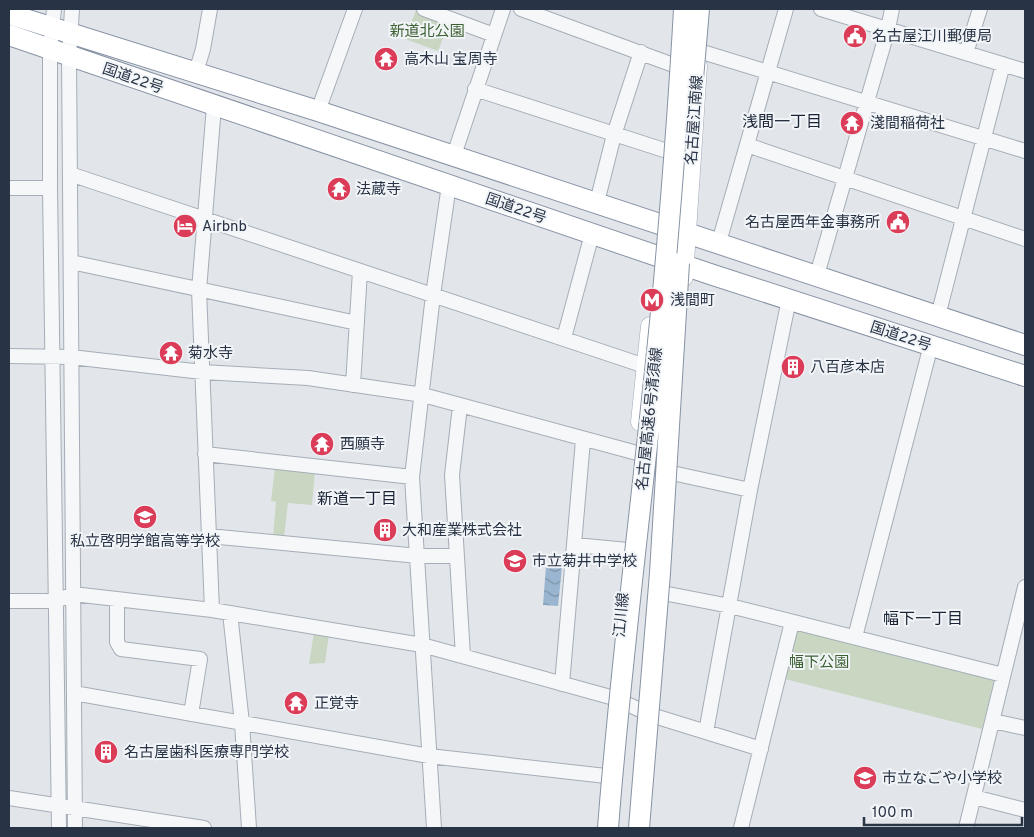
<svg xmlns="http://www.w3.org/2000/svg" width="1034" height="837" font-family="Overpass,'Noto Sans JP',sans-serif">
<defs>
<pattern id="water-waves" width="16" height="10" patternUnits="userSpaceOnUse" patternTransform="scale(1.25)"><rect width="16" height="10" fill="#99b5cf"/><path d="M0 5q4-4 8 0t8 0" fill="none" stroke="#7d94aa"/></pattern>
</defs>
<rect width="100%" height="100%" fill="#e2e6eb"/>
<path fill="#c8d6c2" d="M 416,10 L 449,23 L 438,51 L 405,39 Z
M 275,467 L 315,471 L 312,505 L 288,503 L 284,538 L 273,537 L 276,502 L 271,501 Z
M 800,631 L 994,680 L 982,729 L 785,679 L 795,633 Z
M 314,632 L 329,634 L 325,663 L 309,664 Z"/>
<path fill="url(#water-waves)" d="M 546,566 L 562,567 L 558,606 L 543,605 Z"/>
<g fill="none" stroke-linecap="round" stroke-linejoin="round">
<g stroke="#a6adb6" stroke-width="16">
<path id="minor" d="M 54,9 L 50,50 L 50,188 L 59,828
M 72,9 L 69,57 L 75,828
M 424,9 L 494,35
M 521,9 L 676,66
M 821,9 L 1025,71
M 699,51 L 1025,151
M 966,53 L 980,9
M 196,72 L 203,49 L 210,9
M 475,89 L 670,152
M 318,111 L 355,9
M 747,145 L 1025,239
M 454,155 L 503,9
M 70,174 L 645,366
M 9,188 L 50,188
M 597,202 L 614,135 L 641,52
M 719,242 L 786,9
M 71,262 L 357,323
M 817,275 L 888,29 L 892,9
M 938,316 L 1003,64
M 564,338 L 592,234
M 9,356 L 71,357 L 202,372 L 308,378 L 423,395 L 637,453 L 672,473 L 750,490
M 353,385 L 360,271
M 460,406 L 452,475 L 463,656
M 205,454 L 412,477
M 209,536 L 418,556 L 457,556
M 575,545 L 628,550
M 663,593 L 730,606 L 1003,675
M 117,599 L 117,642 L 121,649 L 200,659 L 191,714
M 9,601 L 56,601 L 73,594 L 212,610 L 422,645 L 614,698 L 651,715 L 761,749
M 212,610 L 199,290 L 214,106
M 230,613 L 242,723 L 249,828
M 855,637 L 931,345
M 562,684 L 583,440
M 74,693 L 429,756 L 606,776
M 993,721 L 1025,728
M 706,732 L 750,490 L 789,299
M 974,797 L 1025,810
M 9,798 L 204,828
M 434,828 L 412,477 L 433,295 L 449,185
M 741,828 L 792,622
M 966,828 L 1025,587"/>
</g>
<g stroke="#a0aab8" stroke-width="19">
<path id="major" d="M 684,277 L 698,66
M 640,422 L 650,326"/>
</g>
<g stroke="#8793a4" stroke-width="22">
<path id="highway" d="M 9,14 L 318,111 L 1025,345
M 9,35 L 710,274 L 1025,376"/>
</g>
<use href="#minor" stroke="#f5f7f9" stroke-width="14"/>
<use href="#major" stroke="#fff" stroke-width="18"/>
<use href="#highway" stroke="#fff" stroke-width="20"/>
<g stroke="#8793a4" stroke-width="22" stroke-linecap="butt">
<path id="highway-bridge" d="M 693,79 L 699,9
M 608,828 C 622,645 647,464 664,281 C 672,190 679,100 684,9
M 639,828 L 660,573 L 679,263"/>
</g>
<use href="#highway-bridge" stroke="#fff" stroke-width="20"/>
</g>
<defs>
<g id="civic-disc" transform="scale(1.25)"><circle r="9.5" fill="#db3c58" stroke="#f2f5f8"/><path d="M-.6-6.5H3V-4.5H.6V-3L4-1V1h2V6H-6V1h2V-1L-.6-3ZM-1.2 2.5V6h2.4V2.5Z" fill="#fff"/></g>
<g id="temple-disc" transform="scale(1.25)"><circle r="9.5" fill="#db3c58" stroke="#f2f5f8"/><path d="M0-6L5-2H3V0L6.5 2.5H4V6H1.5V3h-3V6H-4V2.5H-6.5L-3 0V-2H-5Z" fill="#fff"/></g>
<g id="hotel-disc" transform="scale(1.25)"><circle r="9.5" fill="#db3c58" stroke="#f2f5f8"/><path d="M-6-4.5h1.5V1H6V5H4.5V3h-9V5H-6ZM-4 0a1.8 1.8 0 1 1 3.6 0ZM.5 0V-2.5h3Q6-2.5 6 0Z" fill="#fff"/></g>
<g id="metro-disc" transform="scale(1.25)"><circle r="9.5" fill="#db3c58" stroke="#f2f5f8"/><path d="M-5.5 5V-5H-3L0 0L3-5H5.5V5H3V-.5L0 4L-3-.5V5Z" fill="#fff"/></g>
<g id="building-disc" transform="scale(1.25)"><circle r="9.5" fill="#db3c58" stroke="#f2f5f8"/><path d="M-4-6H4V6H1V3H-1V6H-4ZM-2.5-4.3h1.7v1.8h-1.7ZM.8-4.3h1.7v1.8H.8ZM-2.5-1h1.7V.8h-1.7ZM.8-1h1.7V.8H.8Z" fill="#fff"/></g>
<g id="school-disc" transform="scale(1.25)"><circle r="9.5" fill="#db3c58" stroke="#f2f5f8"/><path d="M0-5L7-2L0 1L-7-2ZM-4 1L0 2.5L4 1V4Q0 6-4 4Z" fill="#fff"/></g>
</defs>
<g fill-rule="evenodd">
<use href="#civic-disc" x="855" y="36"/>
<use href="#temple-disc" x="386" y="59"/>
<use href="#temple-disc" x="852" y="123"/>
<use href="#temple-disc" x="339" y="189"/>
<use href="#civic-disc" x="898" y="222"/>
<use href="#hotel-disc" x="185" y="226"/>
<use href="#metro-disc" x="652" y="300"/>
<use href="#temple-disc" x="171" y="353"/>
<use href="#building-disc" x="793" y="367"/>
<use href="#temple-disc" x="322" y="444"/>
<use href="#school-disc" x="145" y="517"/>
<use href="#building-disc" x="385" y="530"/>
<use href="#school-disc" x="515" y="561"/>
<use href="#temple-disc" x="296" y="703"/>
<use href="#building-disc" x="106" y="752"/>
<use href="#school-disc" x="865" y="778"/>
</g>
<g text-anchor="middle" stroke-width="4" stroke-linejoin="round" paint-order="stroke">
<g font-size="15" fill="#3e6234" stroke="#f2f5f8">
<text x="427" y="36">新道北公園</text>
<text x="819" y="667">幅下公園</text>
</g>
<g font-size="15" fill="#283345" stroke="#f2f5f8" text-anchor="start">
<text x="872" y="41">名古屋江川郵便局</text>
<text x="404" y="64">高木山 宝周寺</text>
<text x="870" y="128">淺間稲荷社</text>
<text x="356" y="194">法蔵寺</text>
<text x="880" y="227" text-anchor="end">名古屋西年金事務所</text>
<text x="202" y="231">Airbnb</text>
<text x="670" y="305">浅間町</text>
<text x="188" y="358">菊水寺</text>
<text x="810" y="372">八百彦本店</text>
<text x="340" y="449">西願寺</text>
<text x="402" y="535">大和産業株式会社</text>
<text x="145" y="546" text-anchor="middle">私立啓明学館高等学校</text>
<text x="532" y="566">市立菊井中学校</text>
<text x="314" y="708">正覚寺</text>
<text x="124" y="757">名古屋歯科医療専門学校</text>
<text x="882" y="783">市立なごや小学校</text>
</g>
<g font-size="15" fill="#283345" stroke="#f2f5f8">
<text transform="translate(133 78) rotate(19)" y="5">国道22号</text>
<text transform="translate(694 120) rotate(-86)" y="5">名古屋江南線</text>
<text transform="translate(516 208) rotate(19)" y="5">国道22号</text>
<text transform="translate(901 336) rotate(18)" y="5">国道22号</text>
<text transform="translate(649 419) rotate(-84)" y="5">名古屋高速6号清須線</text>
<text transform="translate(621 615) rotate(-85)" y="5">江川線</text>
</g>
<g font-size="16" fill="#1a2436" stroke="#f2f5f8">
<text x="782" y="127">浅間一丁目</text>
<text x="357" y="504">新道一丁目</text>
<text x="923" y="624">幅下一丁目</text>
</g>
</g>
<rect width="1034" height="837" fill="none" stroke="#283345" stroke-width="20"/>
<path d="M864 817v8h158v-8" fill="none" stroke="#283345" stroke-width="2.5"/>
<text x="872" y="817" font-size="15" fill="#283345" stroke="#f2f5f8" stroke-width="4" paint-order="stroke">100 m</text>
</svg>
